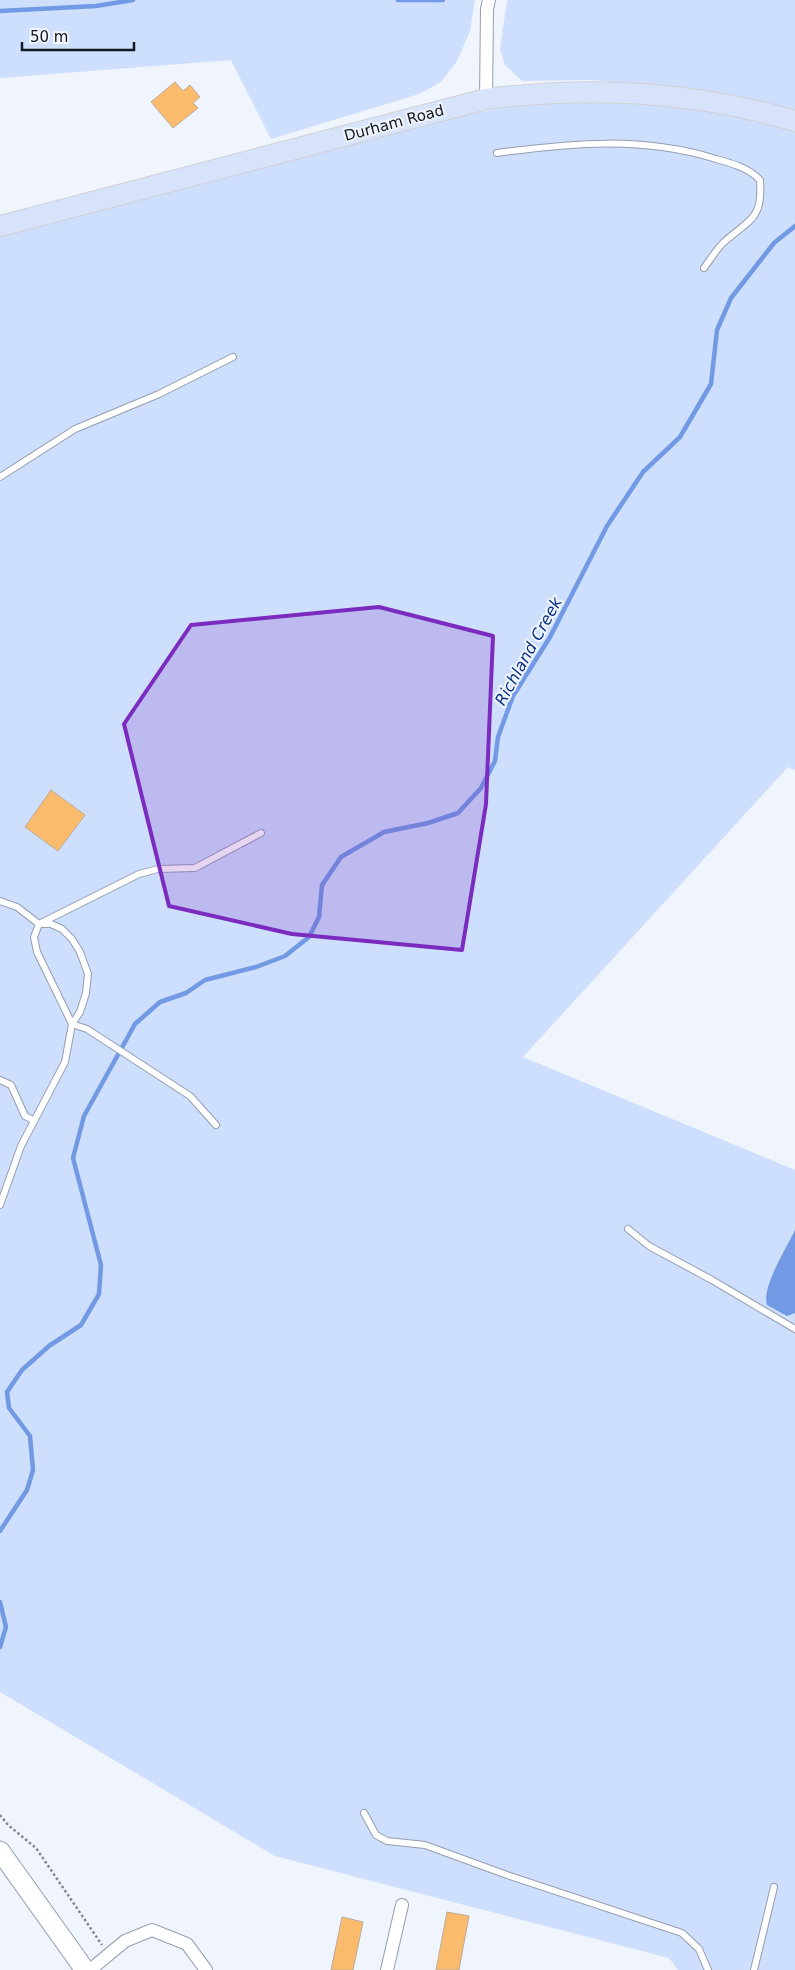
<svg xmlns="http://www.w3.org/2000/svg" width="795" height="1970" font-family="'DejaVu Sans',sans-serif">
<rect width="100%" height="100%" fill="#f0f5fd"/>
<path fill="#cedefd" d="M 0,0 L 475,0 L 470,31 L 457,61 L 441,82 L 419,94 L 271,139 L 231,60 L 0,78 Z
M 507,0 L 795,0 L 795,112 L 650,85 L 591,80 L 522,81 L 505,65 L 500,49 Z
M 574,102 C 597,102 620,100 643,102 C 695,106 746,117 795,132 L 795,770 L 788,767 L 523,1057 L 795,1170 L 795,1970 L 678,1970 L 669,1958 L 275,1856 L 0,1692 L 0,236 L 466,114 L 514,106 Z"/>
<path fill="#7199e4" d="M 795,1230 L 795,1313 L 787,1316 L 767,1305 C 761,1288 787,1247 795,1230 Z"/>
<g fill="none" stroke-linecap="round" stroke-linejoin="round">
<path stroke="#7199e4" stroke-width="4.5" d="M 398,0 L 443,0
M 0,11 L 96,6 L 133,0
M 0,1531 L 27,1490 L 33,1470 L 30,1436 L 9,1408 L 7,1392 L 22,1370 L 49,1346 L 81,1325 L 99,1294 L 101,1265 L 73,1158 L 84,1116 L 135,1024 L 160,1002 L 186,993 L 205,980 L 256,967 L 285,956 L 309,937 L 319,917 L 322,885 L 341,857 L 384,832 L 428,823 L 458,813 L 481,788 L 495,761 L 498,737 L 513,696 L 550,637 L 607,526 L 643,472 L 680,437 L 711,384 L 717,330 L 731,298 L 774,243 L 795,226
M 0,1602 L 6,1627 L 0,1647"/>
</g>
<path fill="#fabb6d" stroke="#b9ab9a" d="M 175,82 L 183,91 L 190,85 L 200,97 L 193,103 L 198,108 L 173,128 L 151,102 Z
M 51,790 L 85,815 L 58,851 L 25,827 Z
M 447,1912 L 469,1916 L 459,1970 L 436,1970 Z
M 342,1917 L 363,1922 L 353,1970 L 331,1970 Z"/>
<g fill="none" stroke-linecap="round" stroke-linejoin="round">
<g stroke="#949eb0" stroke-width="8">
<path id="lane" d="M 497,153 C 572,143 642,136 716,159 C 731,163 749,168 760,180 C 763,221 749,219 723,243 C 716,250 710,260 704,268
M 0,477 L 75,429 L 159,394 L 233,357
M 0,901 L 17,907 L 39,924 L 139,874 L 158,869 L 195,868 L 261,833
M 0,1080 L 11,1085 L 25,1116 L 33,1120
M 0,1205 L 21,1146 L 65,1062 L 72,1024 L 80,1012 L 86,993 L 88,974 L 80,952 L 72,939 L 62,929 L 51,924 L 39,924 L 34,937 L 37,952 L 72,1024 L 87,1029 L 190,1096 L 216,1125
M 628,1229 L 649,1246 L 712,1280 L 795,1329
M 364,1813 L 376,1835 L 387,1841 L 425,1845 L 507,1875 L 682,1933 L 699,1949 L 708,1970
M 754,1970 L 774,1887"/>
</g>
<g stroke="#949eb0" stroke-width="14">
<path id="street" d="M 486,99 L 487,9 L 489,0
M 90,1970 L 125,1941 L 152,1930 L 187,1944 L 206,1970
M 387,1970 L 402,1905"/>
</g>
<g stroke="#949eb0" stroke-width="21">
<path id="secondary" d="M 0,1851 L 85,1970"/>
</g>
<g stroke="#d0d1d2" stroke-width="22">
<path id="primary" d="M 0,226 L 486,99 C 592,86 692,91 795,121"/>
</g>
<path stroke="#82868e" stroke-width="2.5" stroke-dasharray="2.5 2.5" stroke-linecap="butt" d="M 0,1815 L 8,1825 L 36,1848 L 102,1945"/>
<use href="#lane" stroke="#fff" stroke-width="6"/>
<use href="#street" stroke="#fff" stroke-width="12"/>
<use href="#secondary" stroke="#fff" stroke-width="19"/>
<use href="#primary" stroke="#d6e3fa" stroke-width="20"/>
</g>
<path fill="#7b2cbf" fill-opacity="0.2" stroke="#7b2cbf" stroke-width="4" stroke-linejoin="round" d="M 379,607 L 493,636 L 486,804 L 462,950 L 292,934 L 169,906 L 124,724 L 191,625 Z"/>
<g text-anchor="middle" stroke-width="4" stroke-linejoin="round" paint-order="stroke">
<g font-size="15" fill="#13171e" stroke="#f0f5fd">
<text transform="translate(394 123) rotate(-15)" y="5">Durham Road</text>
</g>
<g font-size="16" font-style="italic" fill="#093389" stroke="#f0f5fd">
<text transform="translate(528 651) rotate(-61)" y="6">Richland Creek</text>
</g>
</g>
<path d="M22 42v8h112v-8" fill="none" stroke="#13171e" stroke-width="2.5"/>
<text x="30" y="42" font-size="15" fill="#13171e" stroke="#f0f5fd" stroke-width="4" paint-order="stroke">50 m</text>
</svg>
